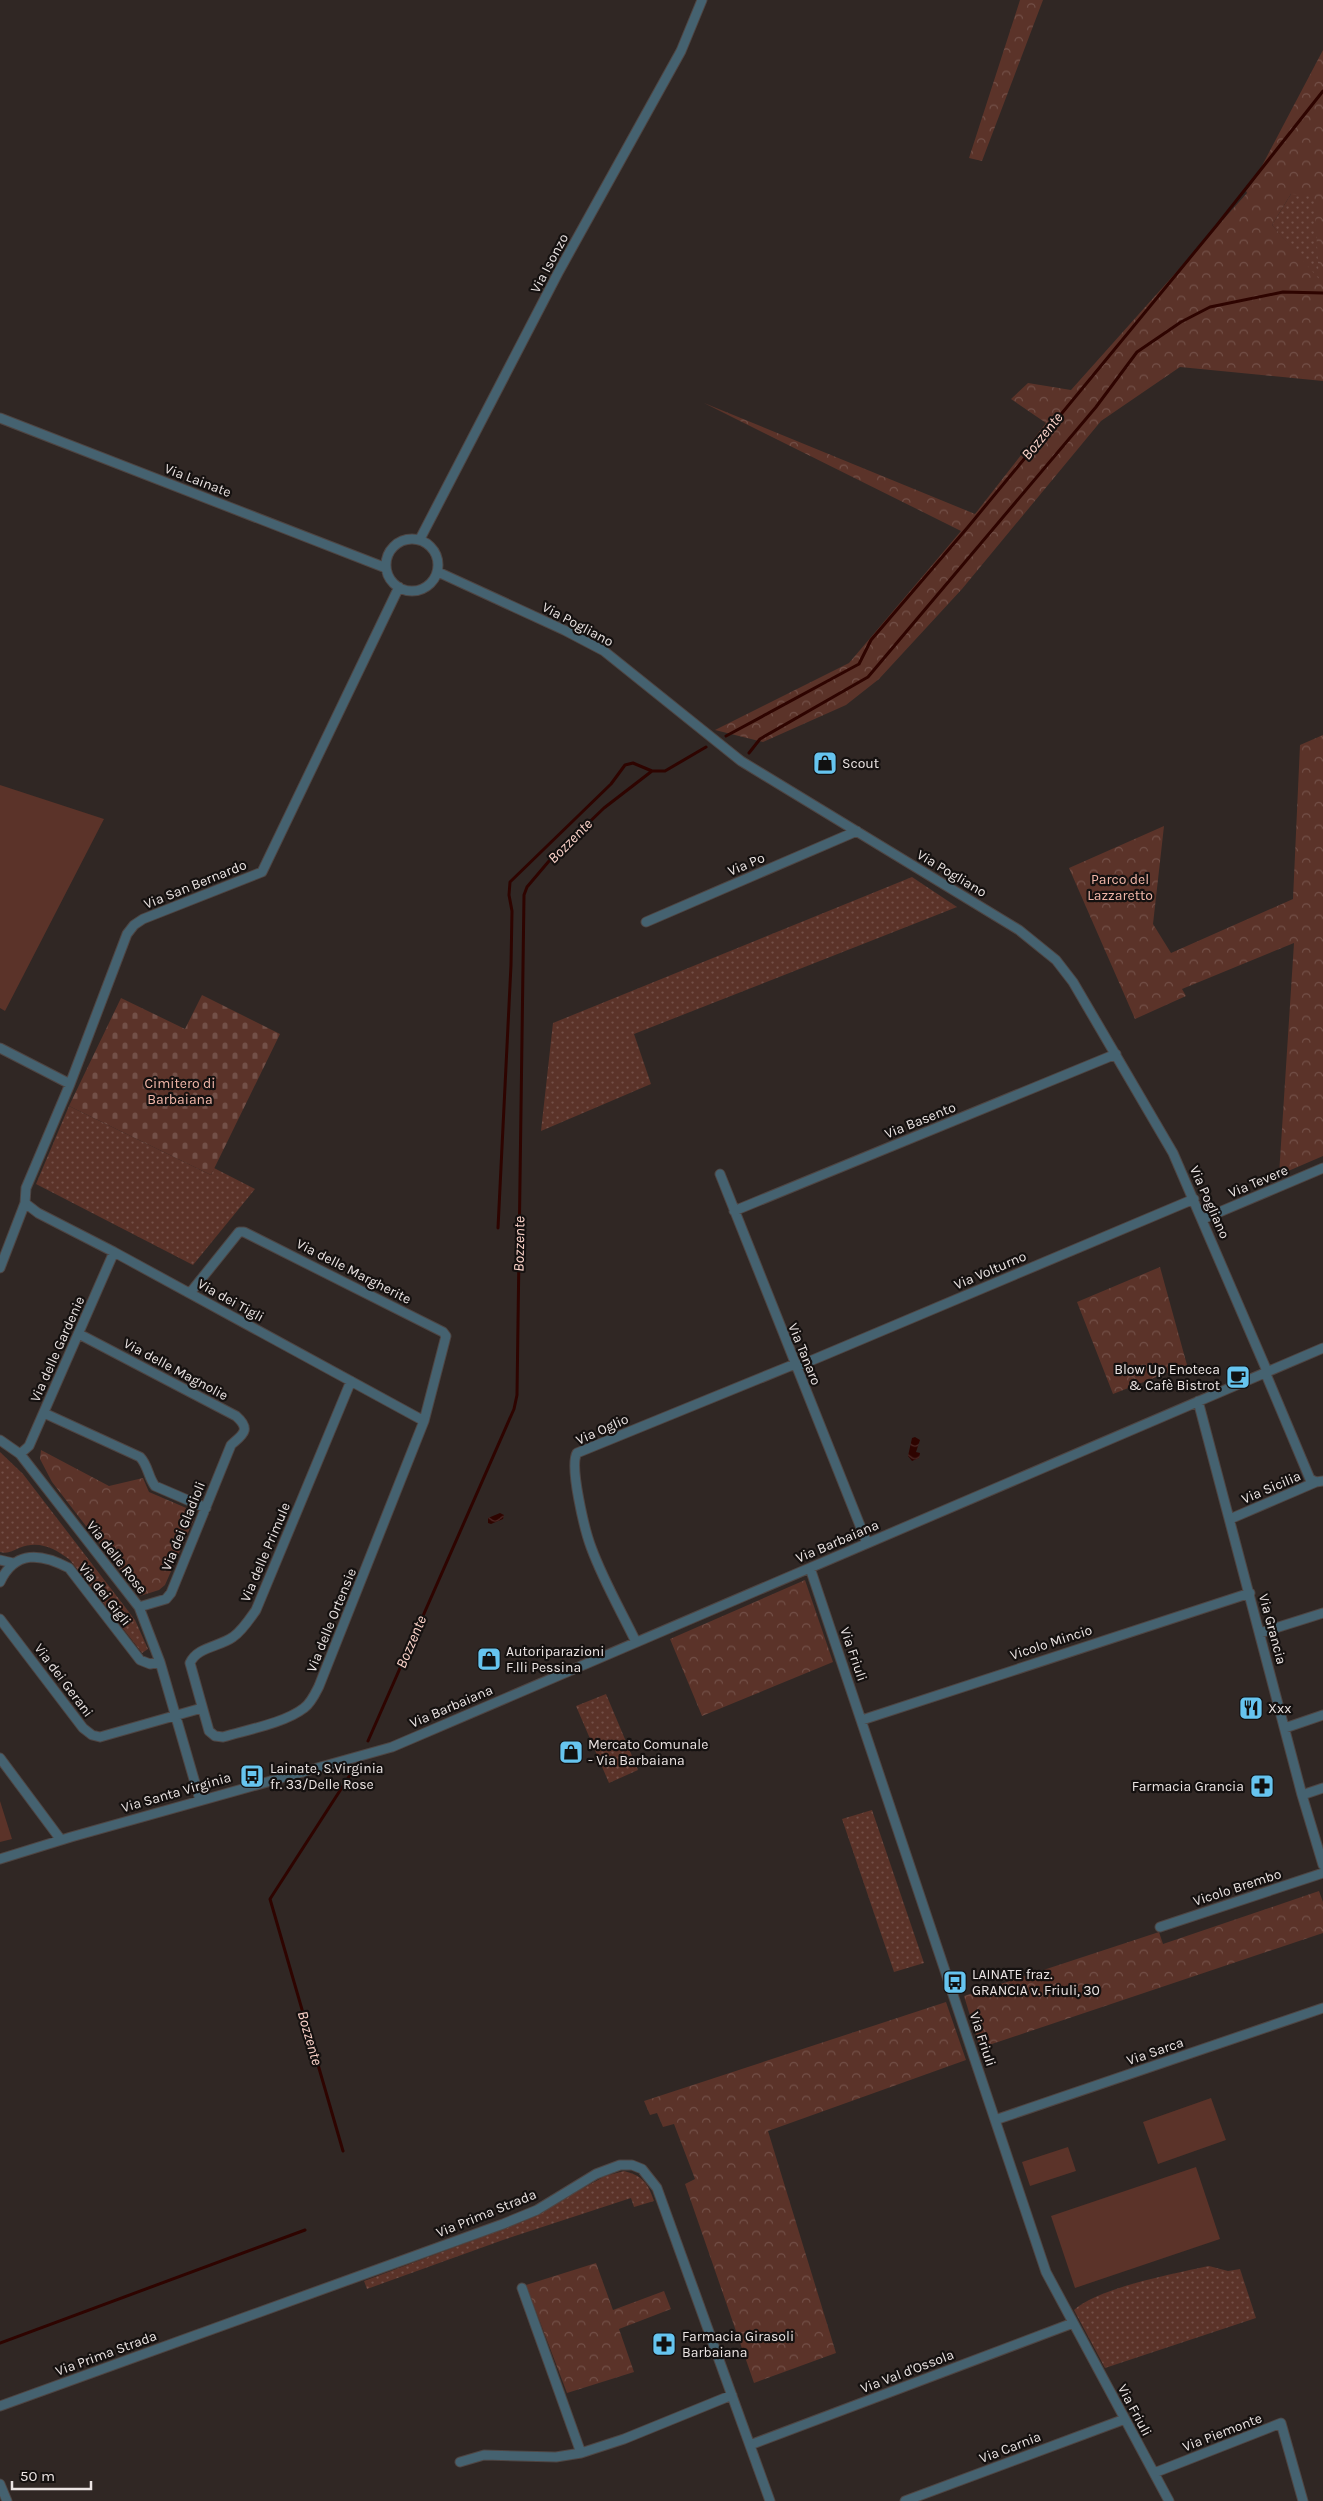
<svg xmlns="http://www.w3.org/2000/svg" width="1323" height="2501" font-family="Karla,sans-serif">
<defs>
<pattern id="grass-dots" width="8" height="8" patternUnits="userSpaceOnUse" patternTransform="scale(1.25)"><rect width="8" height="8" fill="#5b3329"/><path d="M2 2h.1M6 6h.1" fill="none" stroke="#735048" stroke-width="1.8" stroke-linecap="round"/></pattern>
<pattern id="forest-crowns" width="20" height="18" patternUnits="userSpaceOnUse" patternTransform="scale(1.25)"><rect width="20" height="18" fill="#5b3329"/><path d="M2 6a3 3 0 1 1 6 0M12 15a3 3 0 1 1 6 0" fill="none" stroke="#735048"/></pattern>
<pattern id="cemetery-stones" width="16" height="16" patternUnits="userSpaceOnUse" patternTransform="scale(1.25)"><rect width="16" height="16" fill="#5b3329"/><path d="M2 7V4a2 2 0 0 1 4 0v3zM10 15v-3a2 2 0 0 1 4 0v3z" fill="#735048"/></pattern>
<pattern id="water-waves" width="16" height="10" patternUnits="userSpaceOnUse" patternTransform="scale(1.25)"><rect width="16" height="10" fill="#2e0400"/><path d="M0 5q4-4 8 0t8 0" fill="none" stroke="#4c2825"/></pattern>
</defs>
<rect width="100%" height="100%" fill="#302724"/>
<path fill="url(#grass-dots)" d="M 1323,142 L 1323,280 L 1317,279 L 1272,225 Z
M 912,877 L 957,907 L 634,1034 L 651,1084 L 541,1131 L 553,1023 Z
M 69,1106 L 211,1175 L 214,1168 L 255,1189 L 193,1265 L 36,1184 Z
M 0,1452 L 23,1474 L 135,1620 L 148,1649 L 142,1653 L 70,1560 C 54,1548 39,1540 19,1548 C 12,1551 8,1554 0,1552 Z
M 606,1694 L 638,1770 L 609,1783 L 576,1706 Z
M 872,1810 L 924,1963 L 894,1972 L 842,1819 Z
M 624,2171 C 643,2176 648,2183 654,2201 L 634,2207 L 631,2198 L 503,2240 L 367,2289 L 364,2281 L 522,2222 L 605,2176 Z
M 1209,2266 L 1228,2271 L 1240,2269 L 1256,2318 L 1105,2368 L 1074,2310 C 1098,2288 1176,2273 1209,2266 Z"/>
<path fill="url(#forest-crowns)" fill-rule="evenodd" d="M 1020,0 L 1043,0 L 982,161 L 969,158 Z
M 1323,50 L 1323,381 L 1180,367 L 1101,421 L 962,589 L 879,679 L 846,705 L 763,742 L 715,730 L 849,663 L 961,531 L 704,403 L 975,514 L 1046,423 L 1011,399 L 1028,383 L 1071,390 L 1247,193 L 1246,191 L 1255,179 ZM 1291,194 L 1314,196 L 1319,279 L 1272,225 Z
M 1323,735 L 1323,1156 L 1279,1175 L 1294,943 L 1182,989 L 1186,996 L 1135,1019 L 1069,868 L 1164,826 L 1153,924 L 1171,953 L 1293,899 L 1300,745 Z
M 1160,1267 L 1187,1365 L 1113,1394 L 1077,1302 Z
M 41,1450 L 109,1486 L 143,1478 L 149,1492 L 191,1510 L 194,1519 L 165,1585 L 159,1590 L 140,1596 L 52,1482 L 40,1459 Z
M 805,1580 L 833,1662 L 702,1716 L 670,1639 Z
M 1319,1891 L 1323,1902 L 1323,1933 L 980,2048 L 964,1996 L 1159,1932 L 1163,1944 Z
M 946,2002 L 966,2060 L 768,2131 L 836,2353 L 754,2383 L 685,2184 L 695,2179 L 674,2124 L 663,2127 L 657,2113 L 650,2115 L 644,2101 Z
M 596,2263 L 613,2310 L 664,2291 L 671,2309 L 619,2329 L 634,2372 L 567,2393 L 526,2285 Z"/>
<path fill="url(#cemetery-stones)" d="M 202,995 L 280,1034 L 211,1175 L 69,1106 L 121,998 L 185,1029 Z"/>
<path fill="#5b3329" d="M 0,785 L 104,819 L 5,1011 L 0,1008 Z
M 0,1801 L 12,1839 L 0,1842 Z
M 1211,2098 L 1226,2140 L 1158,2164 L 1143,2122 Z
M 1068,2147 L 1076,2171 L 1030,2186 L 1022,2162 Z
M 1196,2167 L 1220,2239 L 1075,2288 L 1051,2216 Z"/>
<path fill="url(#water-waves)" d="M 915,1437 L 920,1440 L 916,1452 L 920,1453 L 919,1458 L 912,1461 L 908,1456 L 912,1438 Z
M 500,1513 L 504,1515 L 503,1519 L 491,1524 L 488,1523 L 488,1518 Z"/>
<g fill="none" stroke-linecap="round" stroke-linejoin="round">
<path stroke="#2e0400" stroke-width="3" d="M 726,736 L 859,664 L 871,640 L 968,527 L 1217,225 L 1323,91
M 749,753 L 760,739 L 868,677 L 1096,407 L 1137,352 L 1181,322 L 1210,307 L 1283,292 L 1323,293
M 498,1228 L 511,965 L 512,911 L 509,895 L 510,882 L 611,784 L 625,765 L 633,763 L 652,771
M 368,1741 L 514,1409 L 517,1395 L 524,895 L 527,887 L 549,861 L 604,808 L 652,771 L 665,771 L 706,747
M 343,2151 L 270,1899 L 352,1772
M 0,2343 L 305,2230"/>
<g stroke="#4e4543" stroke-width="11">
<path id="minor" d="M 0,418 L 386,568
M386 565a26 26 0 1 1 52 0a26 26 0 1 1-52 0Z
M 420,539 L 559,271 L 681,51 L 702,0
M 438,572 L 564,630 L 604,651 L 741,761 L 1019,930 L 1056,960 L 1073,982 L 1173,1153 L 1267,1371
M 646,922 L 857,831
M 0,1048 L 70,1084
M 720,1174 L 867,1543
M 25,1203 L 38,1213 L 114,1252 L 424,1421
M 734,1211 L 1116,1054
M 1203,1219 L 1323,1168
M 0,1268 L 25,1203 L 26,1188 L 70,1084 L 127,934 L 134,925 L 143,919 L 262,872 L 399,587
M 190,1293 L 239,1232 L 244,1232 L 443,1332 L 446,1336 L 424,1421 L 319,1686 C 315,1694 311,1703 304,1708 C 285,1723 246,1730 223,1737 L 215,1736 L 209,1731 L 190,1663 C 197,1647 219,1647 233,1637 C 242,1631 249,1620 256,1610 L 351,1381
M 79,1334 L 236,1416 C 252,1430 242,1435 231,1445 L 171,1593 L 166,1599 L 139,1607
M 796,1367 L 1194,1199
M 1265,1372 L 1310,1479 L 1316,1482
M 1198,1401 L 1302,1795 L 1323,1865
M 44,1413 L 140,1457 C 148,1465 148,1477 155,1486 L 206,1508
M 0,1440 L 20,1454 L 139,1607 L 160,1662 L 200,1800
M 20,1454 L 29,1446 L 114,1252
M 1230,1519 L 1316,1482 L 1323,1481
M 0,1560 L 13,1563
M 810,1568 L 1046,2272 L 1169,2501
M 0,1582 C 15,1550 41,1553 69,1568 L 140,1660 L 150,1664 L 160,1662
M 0,1619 L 83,1728 L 92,1735 L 100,1737 L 202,1708
M 1260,1633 L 1323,1613
M 636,1642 C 621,1611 603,1580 591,1547 C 585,1531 569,1466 577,1453 L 795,1364
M 862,1720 L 1250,1593
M 1285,1728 L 1323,1715
M 0,1758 L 61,1840
M 1302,1795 L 1323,1788
M 0,1859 L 71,1837 L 392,1747 L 1323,1348
M 1160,1927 L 1323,1873
M 995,2120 L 1323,2008
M 522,2288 L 581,2453
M 0,2406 L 503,2224 L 537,2210 L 596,2174 L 620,2165 L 632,2165 L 642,2169 L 657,2188 L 770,2501
M 750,2445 L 1073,2323
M 460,2462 L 484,2455 L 556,2457 L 581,2453 L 624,2439 L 732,2395
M 1154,2473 L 1281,2423 L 1303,2501
M 0,2484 L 7,2501
M 905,2501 L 1125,2419"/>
</g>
<use href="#minor" stroke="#456270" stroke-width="9"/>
</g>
<defs>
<g id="shop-square" transform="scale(1.25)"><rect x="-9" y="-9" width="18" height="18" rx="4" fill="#66c4ef" stroke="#151110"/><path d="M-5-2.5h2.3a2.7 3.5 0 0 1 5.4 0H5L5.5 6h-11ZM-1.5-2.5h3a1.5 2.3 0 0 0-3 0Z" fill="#111"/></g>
<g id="cafe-square" transform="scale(1.25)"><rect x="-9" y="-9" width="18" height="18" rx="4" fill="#66c4ef" stroke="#151110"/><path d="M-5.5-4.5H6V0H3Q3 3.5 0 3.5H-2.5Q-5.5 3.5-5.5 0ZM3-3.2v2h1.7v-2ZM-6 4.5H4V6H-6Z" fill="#111"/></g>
<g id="restaurant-square" transform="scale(1.25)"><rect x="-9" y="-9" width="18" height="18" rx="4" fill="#66c4ef" stroke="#151110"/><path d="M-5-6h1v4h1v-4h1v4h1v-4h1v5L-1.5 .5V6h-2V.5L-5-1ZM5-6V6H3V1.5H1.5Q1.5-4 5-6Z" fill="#111"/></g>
<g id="bus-square" transform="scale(1.25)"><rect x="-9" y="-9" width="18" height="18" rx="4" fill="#66c4ef" stroke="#151110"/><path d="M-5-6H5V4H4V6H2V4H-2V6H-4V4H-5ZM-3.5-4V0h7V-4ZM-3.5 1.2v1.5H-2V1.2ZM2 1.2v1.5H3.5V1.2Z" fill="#111"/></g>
<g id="pharmacy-square" transform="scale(1.25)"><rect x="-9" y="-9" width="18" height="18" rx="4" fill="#66c4ef" stroke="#151110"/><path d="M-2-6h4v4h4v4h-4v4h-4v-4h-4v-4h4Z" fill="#111"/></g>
</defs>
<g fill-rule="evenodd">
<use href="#shop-square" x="825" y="763"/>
<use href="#cafe-square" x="1238" y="1377"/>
<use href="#shop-square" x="489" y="1659"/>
<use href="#restaurant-square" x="1251" y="1708"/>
<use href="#shop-square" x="571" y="1752"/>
<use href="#bus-square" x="252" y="1776"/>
<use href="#pharmacy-square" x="1262" y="1786"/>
<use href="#bus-square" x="955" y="1982"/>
<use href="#pharmacy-square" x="664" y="2344"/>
</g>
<g text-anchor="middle" stroke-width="4.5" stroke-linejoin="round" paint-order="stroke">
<g font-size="14" fill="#ebe4e3" stroke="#151110">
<text transform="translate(549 263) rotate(-62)" y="5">Via Isonzo</text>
<text transform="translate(198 480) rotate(21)" y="5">Via Lainate</text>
<text transform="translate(578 624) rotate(28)" y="5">Via Pogliano</text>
<text transform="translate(746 864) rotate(-23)" y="5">Via Po</text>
<text transform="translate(952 873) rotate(31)" y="5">Via Pogliano</text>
<text transform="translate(195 884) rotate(-22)" y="5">Via San Bernardo</text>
<text transform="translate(920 1120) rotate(-22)" y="5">Via Basento</text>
<text transform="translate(1258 1181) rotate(-23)" y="5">Via Tevere</text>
<text transform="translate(1210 1202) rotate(66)" y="5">Via Pogliano</text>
<text transform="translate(990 1270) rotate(-23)" y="5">Via Volturno</text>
<text transform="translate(354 1271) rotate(27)" y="5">Via delle Margherite</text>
<text transform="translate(231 1300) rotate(29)" y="5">Via dei Tigli</text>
<text transform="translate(57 1349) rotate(-66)" y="5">Via delle Gardenie</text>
<text transform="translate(805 1354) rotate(68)" y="5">Via Tanaro</text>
<text transform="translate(176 1369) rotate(28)" y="5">Via delle Magnolie</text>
<text transform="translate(602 1429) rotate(-24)" y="5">Via Oglio</text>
<text transform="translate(1271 1487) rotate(-23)" y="5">Via Sicilia</text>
<text transform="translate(183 1526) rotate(-68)" y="5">Via dei Gladioli</text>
<text transform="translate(837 1541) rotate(-23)" y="5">Via Barbaiana</text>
<text transform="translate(265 1552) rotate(-67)" y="5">Via delle Primule</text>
<text transform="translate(117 1557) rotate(52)" y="5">Via delle Rose</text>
<text transform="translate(105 1594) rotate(52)" y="5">Via dei Gigli</text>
<text transform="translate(331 1620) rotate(-68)" y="5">Via delle Ortensie</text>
<text transform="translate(1273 1629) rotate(75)" y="5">Via Grancia</text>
<text transform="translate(1051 1642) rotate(-18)" y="5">Vicolo Mincio</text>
<text transform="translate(854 1654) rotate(71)" y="5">Via Friuli</text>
<text transform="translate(64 1680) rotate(53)" y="5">Via dei Gerani</text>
<text transform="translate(451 1706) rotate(-23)" y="5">Via Barbaiana</text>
<text transform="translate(176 1792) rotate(-16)" y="5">Via Santa Virginia</text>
<text transform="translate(1237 1887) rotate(-18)" y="5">Vicolo Brembo</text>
<text transform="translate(983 2039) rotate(72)" y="5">Via Friuli</text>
<text transform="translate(1155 2051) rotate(-19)" y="5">Via Sarca</text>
<text transform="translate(486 2213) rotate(-22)" y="5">Via Prima Strada</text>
<text transform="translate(106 2353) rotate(-20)" y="5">Via Prima Strada</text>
<text transform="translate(907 2371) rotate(-21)" y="5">Via Val d'Ossola</text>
<text transform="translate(1135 2410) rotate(62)" y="5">Via Friuli</text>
<text transform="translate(1222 2432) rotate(-21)" y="5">Via Piemonte</text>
<text transform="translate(1010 2447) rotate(-21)" y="5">Via Carnia</text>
</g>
<g font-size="14" fill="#ebe4e3" stroke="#151110" text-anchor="start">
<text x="842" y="768">Scout</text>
<text x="1220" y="1374" text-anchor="end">Blow Up Enoteca<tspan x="1220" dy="16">&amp; Cafè Bistrot</tspan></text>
<text x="506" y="1656">Autoriparazioni<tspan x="506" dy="16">F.lli Pessina</tspan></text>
<text x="1268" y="1713">Xxx</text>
<text x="588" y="1749">Mercato Comunale<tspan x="588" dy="16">- Via Barbaiana</tspan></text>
<text x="270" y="1773">Lainate, S.Virginia<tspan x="270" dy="16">fr. 33/Delle Rose</tspan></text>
<text x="1244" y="1791" text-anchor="end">Farmacia Grancia</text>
<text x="972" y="1979">LAINATE fraz.<tspan x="972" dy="16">GRANCIA v. Friuli, 30</tspan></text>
<text x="682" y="2341">Farmacia Girasoli<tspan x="682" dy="16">Barbaiana</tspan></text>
</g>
<g font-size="14" fill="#f3b8aa" stroke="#151110">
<text x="1120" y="884">Parco del<tspan x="1120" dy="16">Lazzaretto</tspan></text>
<text x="180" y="1088">Cimitero di<tspan x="180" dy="16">Barbaiana</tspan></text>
</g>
<g font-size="15" font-style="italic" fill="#fed5cb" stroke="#151110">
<text transform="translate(1042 436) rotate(-51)" y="5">Bozzente</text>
<text transform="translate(570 841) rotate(-45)" y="5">Bozzente</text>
<text transform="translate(519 1244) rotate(-89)" y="5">Bozzente</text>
<text transform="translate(411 1642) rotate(-67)" y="5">Bozzente</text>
<text transform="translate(310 2038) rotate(74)" y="5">Bozzente</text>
</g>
</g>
<path d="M12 2481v8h79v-8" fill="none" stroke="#ebe4e3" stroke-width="2.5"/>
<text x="20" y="2481" font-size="15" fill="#ebe4e3" stroke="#151110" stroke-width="4" paint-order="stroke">50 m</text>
</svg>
